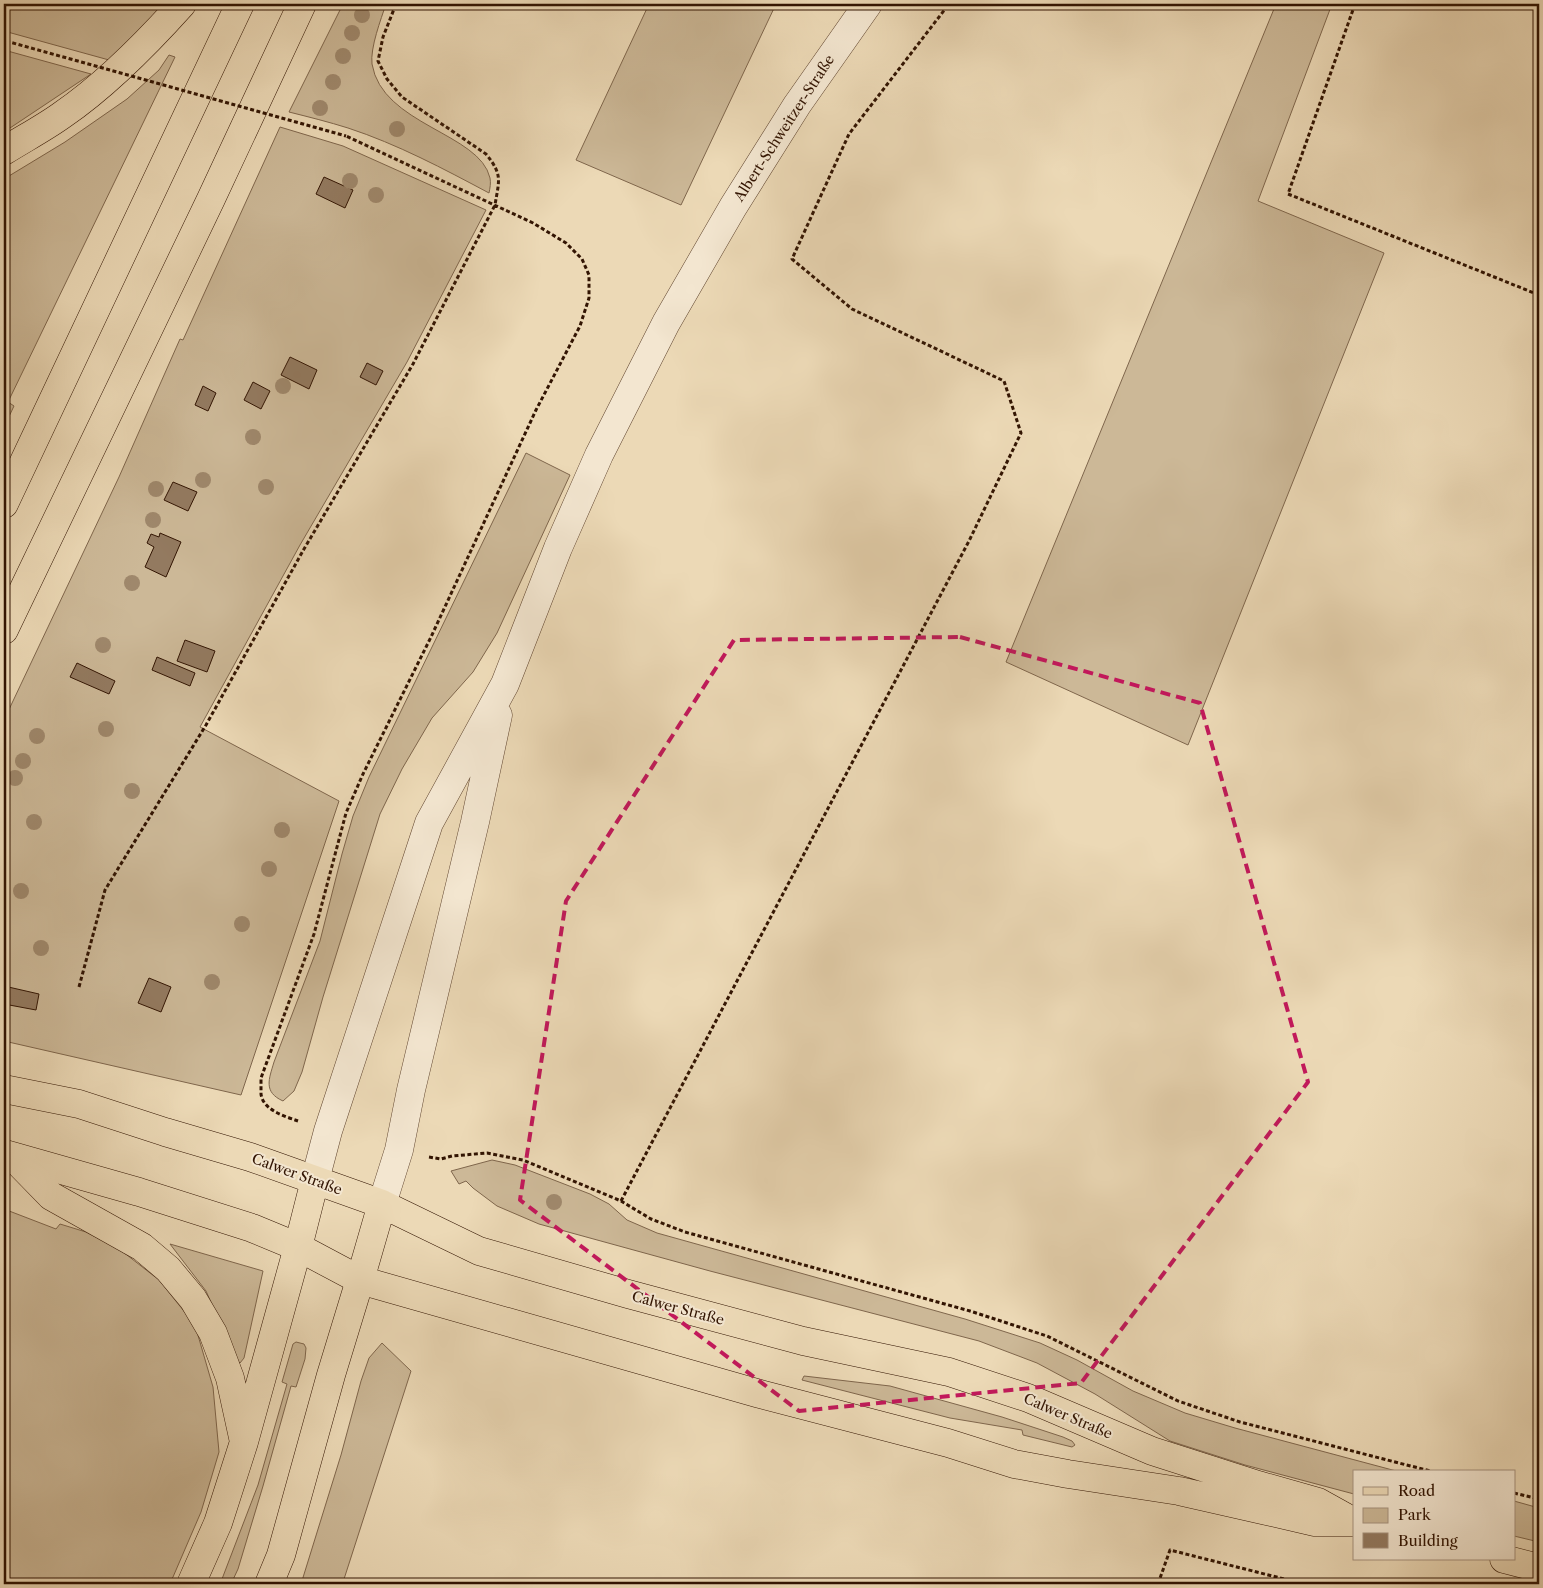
<svg xmlns="http://www.w3.org/2000/svg" width="1543" height="1588" font-family="'Libre Caslon Text',serif">
<rect width="100%" height="100%" fill="#ecd9b6"/>
<filter id="stains"><feTurbulence type="fractalNoise" baseFrequency=".004" numOctaves="4"/><feColorMatrix values="0 0 0 0 .2 0 0 0 0 .09 0 0 0 0 .02 0 0 0 .5 -.17"/></filter>
<radialGradient id="worn" r=".72"><stop offset=".6" stop-color="#630" stop-opacity="0"/><stop offset="1" stop-color="#630" stop-opacity=".3"/></radialGradient>
<path fill="#ccb897" stroke="#7f664c" d="M 4,4 L 165,4 L 144,27 L 109,60 L 4,31 Z
M 343,4 L 386,4 C 381,19 370,48 372,64 C 382,125 480,133 490,178 C 491,183 490,188 489,193 C 444,169 397,144 348,128 C 329,122 309,117 289,112 Z
M 649,4 L 776,4 L 681,205 L 576,160 Z
M 1276,4 L 1332,4 L 1258,201 L 1384,253 L 1188,745 L 1006,662 Z
M 4,50 L 91,74 L 4,132 Z
M 169,55 L 175,57 L 8,402 L 14,406 L 4,427 L 4,179 L 65,142 L 127,99 L 159,70 Z
M 280,127 L 343,146 L 486,210 L 407,362 L 300,545 L 200,727 L 339,801 L 241,1095 L 4,1041 L 4,720 L 119,477 L 180,339 L 183,340 Z
M 526,453 L 570,475 L 497,633 L 473,672 L 432,718 L 402,769 L 380,814 L 323,997 L 302,1072 L 294,1091 L 283,1101 C 263,1092 269,1079 274,1062 L 320,941 L 342,854 L 353,816 L 369,777 Z
M 492,1160 L 515,1165 L 590,1194 L 609,1204 L 627,1220 L 657,1233 L 965,1319 L 1040,1343 L 1077,1360 L 1133,1391 L 1185,1413 L 1235,1428 L 1400,1472 L 1354,1472 L 1354,1494 L 1245,1465 L 1170,1441 L 1095,1394 L 1037,1363 L 979,1341 L 710,1271 L 539,1224 L 497,1206 L 473,1188 L 466,1181 L 459,1184 L 451,1171 Z
M 4,1209 L 56,1229 L 60,1224 L 86,1232 L 118,1248 L 159,1280 L 195,1325 L 213,1387 L 219,1452 L 201,1512 L 173,1577 L 168,1584 L 4,1584 Z
M 170,1244 L 263,1271 L 244,1358 L 240,1363 L 237,1360 L 206,1291 Z
M 296,1342 L 304,1344 L 306,1348 L 305,1359 L 296,1387 L 291,1386 L 263,1486 L 238,1569 L 231,1584 L 219,1584 L 222,1579 L 258,1485 L 287,1384 L 282,1382 L 293,1344 Z
M 382,1343 L 411,1371 L 345,1576 L 342,1584 L 301,1584 L 341,1455 L 361,1381 L 369,1358 Z
M 804,1376 L 890,1386 L 1002,1417 L 1063,1437 L 1072,1441 L 1075,1445 L 1072,1447 L 1023,1435 L 1022,1430 L 950,1418 L 802,1380 Z
M 1514,1501 L 1539,1508 L 1539,1542 L 1514,1536 Z"/>
<path fill="#937a60" stroke="#321402" d="M 324,177 L 353,190 L 345,208 L 316,194 Z
M 290,357 L 317,370 L 309,389 L 281,375 Z
M 367,363 L 383,371 L 376,385 L 360,377 Z
M 253,382 L 270,391 L 261,409 L 244,400 Z
M 203,386 L 216,393 L 208,411 L 195,405 Z
M 173,482 L 197,492 L 188,511 L 164,500 Z
M 160,533 L 181,542 L 166,577 L 145,567 L 154,547 L 147,543 L 151,534 L 159,537 Z
M 185,640 L 215,651 L 207,672 L 177,661 Z
M 157,657 L 195,673 L 190,686 L 152,670 Z
M 77,663 L 115,681 L 109,694 L 70,677 Z
M 149,978 L 171,987 L 161,1012 L 138,1003 Z
M 4,986 L 39,994 L 36,1010 L 4,1004 Z"/>
<g fill="none" stroke-linecap="round" stroke-linejoin="round">
<g stroke="#60452f" stroke-width="29">
<path id="minor" d="M 315,1180 L 328,1131 L 429,823 L 505,684 L 558,548 L 599,455 L 666,323 L 733,207 L 797,105 L 868,4
M 382,1204 L 399,1150 L 411,1090 L 475,822 L 498,715"/>
</g>
<g stroke="#321402" stroke-width="29">
<path id="major" d="M 4,1089 L 79,1104 L 165,1132 L 250,1157 L 382,1204 L 479,1251 L 628,1294 L 803,1341 L 949,1372 L 1028,1398 L 1152,1451 L 1258,1485 L 1318,1502 L 1354,1522
M 5,1154 L 139,1192 L 252,1228 L 298,1247 L 360,1280 L 760,1394 L 948,1443 L 1014,1464 L 1068,1474 L 1179,1491 L 1315,1522 L 1350,1522
M 298,1247 L 315,1180
M 360,1280 L 382,1204
M 1504,1559 L 1539,1568"/>
</g>
<g stroke="#321402" stroke-width="29">
<path id="highway" d="M 4,151 C 23,139 44,128 62,115 C 106,85 147,43 182,4
M 4,504 L 240,4
M 4,630 L 211,199 L 302,4
M 13,1157 L 51,1196 L 142,1247 L 168,1269 L 193,1299 L 213,1333 L 230,1378 L 244,1442
M 191,1584 L 218,1523 L 244,1442 L 298,1247
M 269,1584 L 281,1555 L 331,1375 L 360,1280"/>
</g>
<path stroke="#321402" stroke-width="3" stroke-dasharray="4 2.5" stroke-linecap="butt" d="M 1355,4 L 1288,194 L 1539,295
M 4,40 L 6,41
M 79,987 L 105,890 L 206,725 L 304,549 L 413,364 L 495,205 C 499,180 503,175 486,154 L 402,97 L 387,79 L 378,61 L 383,37 L 396,4
M 298,1121 C 284,1116 263,1110 261,1094 C 261,1089 261,1083 261,1078 L 314,934 L 346,813 L 363,774 L 431,637 L 536,410 L 580,326 L 589,298 L 589,275 L 582,259 L 566,243 L 533,223 L 346,136
M 429,1157 L 441,1159 L 452,1156 L 487,1153 L 523,1160 L 621,1201 L 651,1219 L 685,1232 L 970,1311 L 1047,1336 L 1178,1401 L 1240,1422 L 1434,1472
M 621,1201 L 969,541 L 1021,433 L 1004,381 L 852,309 L 792,259 L 849,134 L 949,4
M 1514,1493 L 1539,1499
M 1158,1584 L 1170,1550 L 1304,1584"/>
<use href="#minor" stroke="#f3e6d0" stroke-width="28"/>
<use href="#major" stroke="#ecd9b6" stroke-width="28"/>
<use href="#highway" stroke="#ecd9b6" stroke-width="28"/>
<path stroke="#321402" stroke-width="3" stroke-dasharray="4 2.5" stroke-linecap="butt" d="M 6,41 L 346,136"/>
</g>
<g fill="#9f886c">
<circle cx="362" cy="15" r="8"/>
<circle cx="352" cy="33" r="8"/>
<circle cx="343" cy="56" r="8"/>
<circle cx="333" cy="82" r="8"/>
<circle cx="320" cy="108" r="8"/>
<circle cx="397" cy="129" r="8"/>
<circle cx="350" cy="181" r="8"/>
<circle cx="376" cy="195" r="8"/>
<circle cx="283" cy="386" r="8"/>
<circle cx="253" cy="437" r="8"/>
<circle cx="203" cy="480" r="8"/>
<circle cx="266" cy="487" r="8"/>
<circle cx="156" cy="489" r="8"/>
<circle cx="153" cy="520" r="8"/>
<circle cx="132" cy="583" r="8"/>
<circle cx="103" cy="645" r="8"/>
<circle cx="106" cy="729" r="8"/>
<circle cx="37" cy="736" r="8"/>
<circle cx="23" cy="761" r="8"/>
<circle cx="15" cy="778" r="8"/>
<circle cx="132" cy="791" r="8"/>
<circle cx="34" cy="822" r="8"/>
<circle cx="282" cy="830" r="8"/>
<circle cx="269" cy="869" r="8"/>
<circle cx="21" cy="891" r="8"/>
<circle cx="242" cy="924" r="8"/>
<circle cx="41" cy="948" r="8"/>
<circle cx="212" cy="982" r="8"/>
<circle cx="554" cy="1202" r="8"/>
</g>
<path fill="none" stroke="#c2185b" stroke-width="4" stroke-dasharray="10 6" stroke-linejoin="round" d="M 960,637 L 1200,703 L 1308,1082 L 1081,1383 L 799,1411 L 520,1200 L 566,901 L 734,640 Z"/>
<g text-anchor="middle" stroke-width="4" stroke-linejoin="round" paint-order="stroke">
<g font-size="14" fill="#321402" stroke="#f3e6d0">
<text transform="translate(784 128) rotate(-57)" y="5">Albert-Schweitzer-Straße</text>
<text transform="translate(297 1174) rotate(20)" y="5">Calwer Straße</text>
<text transform="translate(678 1308) rotate(15)" y="5">Calwer Straße</text>
<text transform="translate(1068 1416) rotate(23)" y="5">Calwer Straße</text>
</g>
</g>
<rect width="1543" height="1588" fill="none" stroke="#ecd9b6" stroke-width="20"/>
<rect x="5" y="5" width="1533" height="1578" fill="none" stroke="#321402" stroke-width="2.5"/>
<rect x="10" y="10" width="1523" height="1568" fill="none" stroke="#321402"/>
<rect x="1353" y="1470" width="162" height="90" fill="#f3e6d0" stroke="#a6927e"/>
<rect x="1363" y="1487" width="25" height="8" fill="#ecd9b6" stroke="#a6927e"/>
<text x="1398" y="1496" font-size="15" fill="#321402">Road</text>
<rect x="1363" y="1508" width="25" height="15" fill="#ccb897" stroke="#a6927e"/>
<text x="1398" y="1520" font-size="15" fill="#321402">Park</text>
<rect x="1363" y="1533" width="25" height="15" fill="#937a60" stroke="#a6927e"/>
<text x="1398" y="1546" font-size="15" fill="#321402">Building</text>
<rect width="100%" height="100%" filter="url(#stains)"/>
<rect width="100%" height="100%" fill="url(#worn)"/>
</svg>
